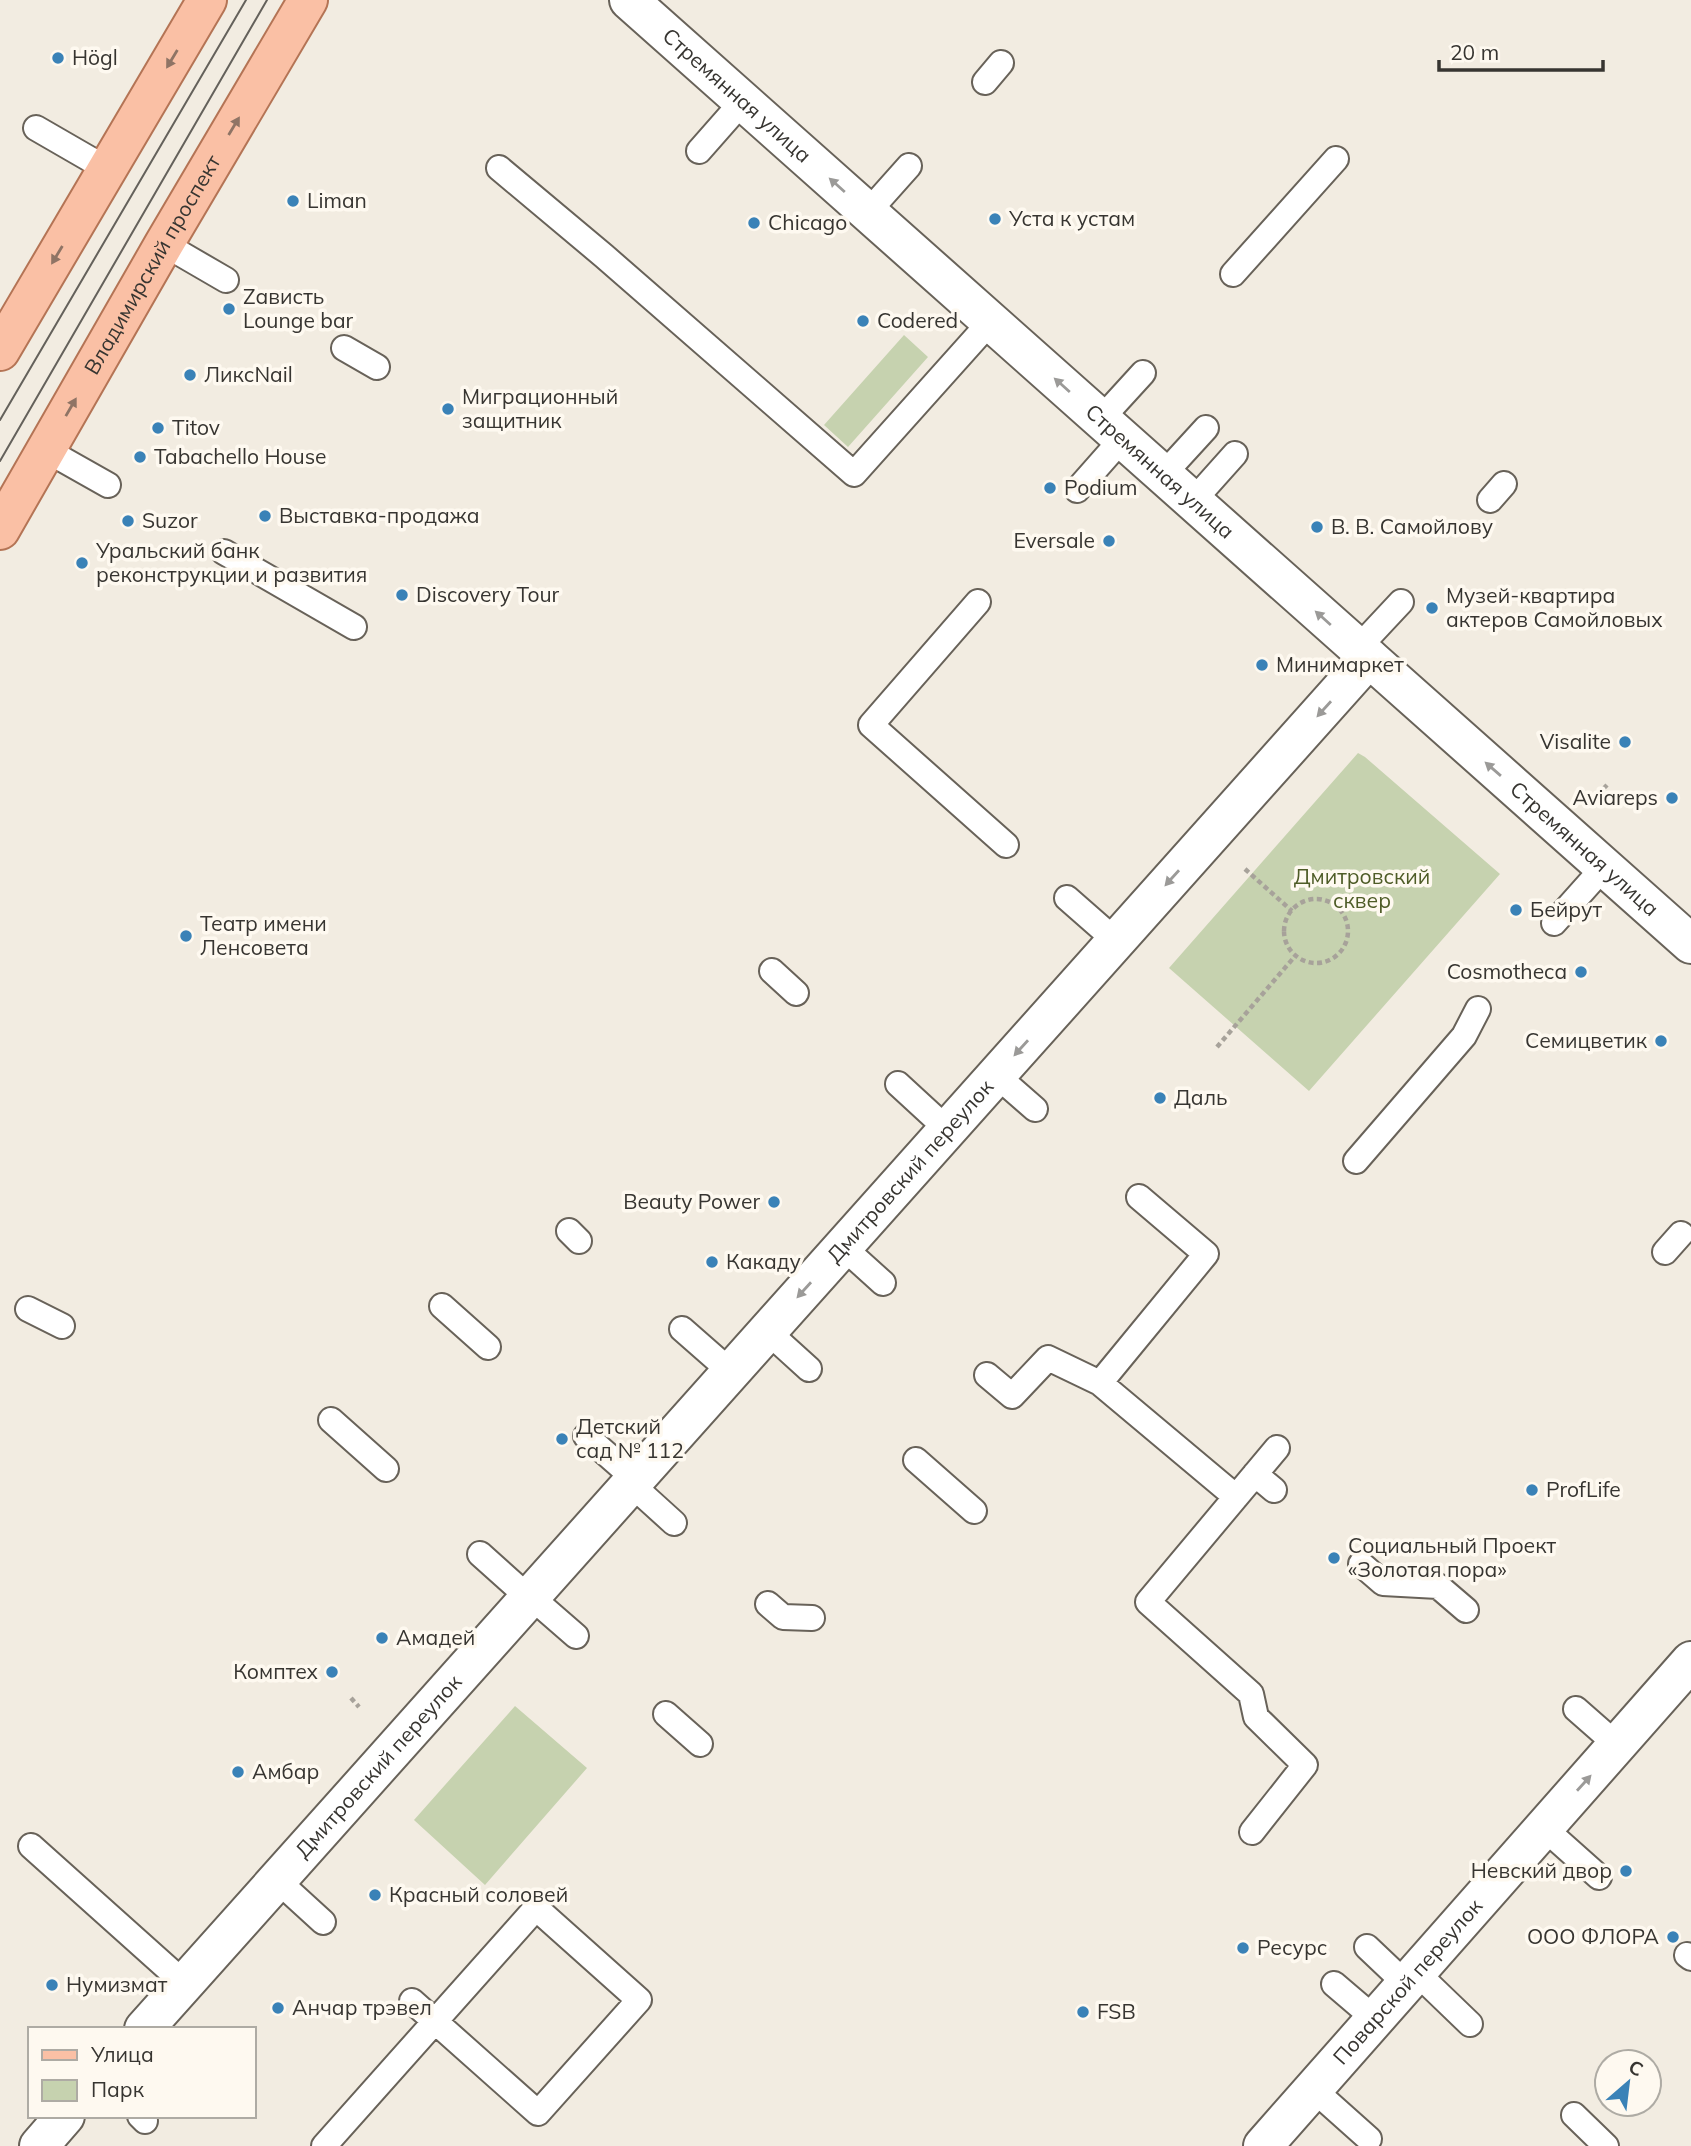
<svg xmlns="http://www.w3.org/2000/svg" width="1691" height="2146" font-family="Mulish,sans-serif">
<rect width="100%" height="100%" fill="#f2ece1"/>
<path fill="#c6d2af" d="M 904,335 L 928,357 L 848,447 L 824,425 Z
M 1358,753 L 1365,757 L 1500,874 L 1309,1091 L 1169,968 Z
M 515,1706 L 587,1768 L 485,1885 L 414,1820 Z"/>
<g fill="none" stroke-linecap="round" stroke-linejoin="round">
<g stroke="#686259" stroke-width="28">
<path id="lane" d="M 985,82 L 1001,63
M 36,128 L 107,169
M 699,151 L 743,101
M 499,168 L 604,256 L 854,474 L 991,321
M 868,212 L 909,166
M 164,244 L 226,280
M 1233,274 L 1336,159
M 344,348 L 377,367
M 1101,419 L 1143,373
M 46,450 L 108,485
M 1163,475 L 1206,428
M 1077,490 L 1122,439
M 1490,500 L 1504,484
M 1193,501 L 1235,454
M 224,552 L 354,627
M 978,602 L 871,725 L 1006,845
M 1358,648 L 1401,602
M 1067,898 L 1116,941
M 1554,923 L 1604,867
M 772,971 L 796,993
M 996,1075 L 1035,1109
M 898,1084 L 948,1130
M 1356,1161 L 1464,1036 L 1478,1009
M 1139,1197 L 1206,1254 L 1100,1383 L 1236,1497
M 569,1231 L 579,1241
M 843,1247 L 883,1283
M 1665,1252 L 1681,1234
M 442,1306 L 488,1347
M 28,1309 L 62,1326
M 682,1329 L 731,1372
M 767,1331 L 809,1369
M 987,1375 L 1012,1396 L 1048,1358 L 1100,1383
M 331,1420 L 386,1469
M 586,1436 L 635,1479
M 916,1460 L 974,1511
M 1255,1474 L 1274,1490
M 631,1484 L 674,1523
M 480,1554 L 529,1598
M 1361,1564 L 1383,1583 L 1438,1586 L 1466,1610
M 530,1596 L 576,1636
M 768,1604 L 783,1617 L 812,1618
M 1576,1709 L 1617,1745
M 666,1714 L 700,1744
M 1544,1828 L 1599,1877
M 1252,1832 L 1305,1765 L 1256,1717 L 1251,1694 L 1148,1602 L 1277,1448
M 31,1846 L 184,1983
M 277,1880 L 323,1922
M 1367,1947 L 1406,1984
M 1687,1955 L 1691,1958
M 1416,1972 L 1470,2024
M 1334,1984 L 1375,2019
M 1313,2089 L 1369,2139
M 1574,2115 L 1606,2146
M 140,2116 L 145,2121
M 324,2146 L 536,1908 L 639,2000 L 538,2113 L 412,2001"/>
</g>
<g stroke="#686259" stroke-width="42">
<g id="street">
<path id="s1" d="M 629,0 L 1691,944"/>
<path id="s2" d="M 144,2029 L 1369,658"/>
<path d="M 39,2146 L 65,2116"/>
<path id="s3" d="M 1263,2146 L 1691,1661"/>
</g>
</g>
<g stroke="#b47455" stroke-width="42">
<g id="primary">
<path d="M 0,351 L 207,0"/>
<path id="s4" d="M 0,530 L 164,244 L 308,0"/>
</g>
</g>
<path stroke="#a7a29a" stroke-width="4.5" stroke-dasharray="5 3.5" stroke-linecap="butt" d="M 1598,794 L 1607,785
M 1245,869 L 1292,911
M1284 931a32 32 0 1 1 64 0a32 32 0 1 1-64 0Z
M 1217,1047 L 1296,955
M 351,1698 L 359,1707"/>
<use href="#lane" stroke="#fff" stroke-width="24"/>
<use href="#street" stroke="#fff" stroke-width="38"/>
<use href="#primary" stroke="#fac0a5" stroke-width="38"/>
<path stroke="#64615b" stroke-width="2" d="M 0,420 L 246,0
M 0,461 L 267,0"/>
</g>
<defs><path id="oneway-solid" d="M-6-.8H1V-3.2L6.5 0L1 3.2V.8H-6Z" transform="scale(1.75)"/></defs>
<g fill="#8f7465">
<use href="#oneway-solid" transform="translate(172 59) rotate(121)"/>
<use href="#oneway-solid" transform="translate(234 126) rotate(-59)"/>
<use href="#oneway-solid" transform="translate(57 255) rotate(121)"/>
<use href="#oneway-solid" transform="translate(71 407) rotate(-60)"/>
</g>
<g fill="#9b9a98">
<use href="#oneway-solid" transform="translate(837 185) rotate(-138)"/>
<use href="#oneway-solid" transform="translate(1062 385) rotate(-138)"/>
<use href="#oneway-solid" transform="translate(1323 618) rotate(-138)"/>
<use href="#oneway-solid" transform="translate(1324 709) rotate(132)"/>
<use href="#oneway-solid" transform="translate(1493 769) rotate(-139)"/>
<use href="#oneway-solid" transform="translate(1172 878) rotate(132)"/>
<use href="#oneway-solid" transform="translate(1021 1048) rotate(132)"/>
<use href="#oneway-solid" transform="translate(804 1290) rotate(132)"/>
<use href="#oneway-solid" transform="translate(1584 1783) rotate(-48)"/>
</g>
<g fill="#3a82b7" stroke="#fef9f0" stroke-width="2.5">
<circle cx="58" cy="58" r="7"/>
<circle cx="293" cy="201" r="7"/>
<circle cx="995" cy="219" r="7"/>
<circle cx="754" cy="223" r="7"/>
<circle cx="229" cy="309" r="7"/>
<circle cx="863" cy="321" r="7"/>
<circle cx="190" cy="375" r="7"/>
<circle cx="448" cy="409" r="7"/>
<circle cx="158" cy="428" r="7"/>
<circle cx="140" cy="457" r="7"/>
<circle cx="1050" cy="488" r="7"/>
<circle cx="265" cy="516" r="7"/>
<circle cx="128" cy="521" r="7"/>
<circle cx="1317" cy="527" r="7"/>
<circle cx="1109" cy="541" r="7"/>
<circle cx="82" cy="563" r="7"/>
<circle cx="402" cy="595" r="7"/>
<circle cx="1432" cy="608" r="7"/>
<circle cx="1262" cy="665" r="7"/>
<circle cx="1625" cy="742" r="7"/>
<circle cx="1672" cy="798" r="7"/>
<circle cx="1516" cy="910" r="7"/>
<circle cx="186" cy="936" r="7"/>
<circle cx="1581" cy="972" r="7"/>
<circle cx="1661" cy="1041" r="7"/>
<circle cx="1160" cy="1098" r="7"/>
<circle cx="774" cy="1202" r="7"/>
<circle cx="712" cy="1262" r="7"/>
<circle cx="562" cy="1439" r="7"/>
<circle cx="1532" cy="1490" r="7"/>
<circle cx="1334" cy="1558" r="7"/>
<circle cx="382" cy="1638" r="7"/>
<circle cx="332" cy="1672" r="7"/>
<circle cx="238" cy="1772" r="7"/>
<circle cx="1626" cy="1871" r="7"/>
<circle cx="375" cy="1895" r="7"/>
<circle cx="1673" cy="1937" r="7"/>
<circle cx="1243" cy="1948" r="7"/>
<circle cx="52" cy="1985" r="7"/>
<circle cx="278" cy="2008" r="7"/>
<circle cx="1083" cy="2012" r="7"/>
</g>
<g text-anchor="middle" stroke-width="7" stroke-linejoin="round" paint-order="stroke">
<g font-size="21" fill="#373531" stroke="#fef9f0" text-anchor="start">
<text x="72" y="65">Högl</text>
<text x="307" y="208">Liman</text>
<text x="1009" y="226">Уста к устам</text>
<text x="768" y="230">Chicago</text>
<text x="243" y="304">Zависть<tspan x="243" dy="24">Lounge bar</tspan></text>
<text x="877" y="328">Codered</text>
<text x="204" y="382">ЛиксNail</text>
<text x="462" y="404">Миграционный<tspan x="462" dy="24">защитник</tspan></text>
<text x="172" y="435">Titov</text>
<text x="154" y="464">Tabachello House</text>
<text x="1064" y="495">Podium</text>
<text x="279" y="523">Выставка-продажа</text>
<text x="142" y="528">Suzor</text>
<text x="1331" y="534">В. В. Самойлову</text>
<text x="1095" y="548" text-anchor="end">Eversale</text>
<text x="96" y="558">Уральский банк<tspan x="96" dy="24">реконструкции и развития</tspan></text>
<text x="416" y="602">Discovery Tour</text>
<text x="1446" y="603">Музей-квартира<tspan x="1446" dy="24">актеров Самойловых</tspan></text>
<text x="1276" y="672">Минимаркет</text>
<text x="1611" y="749" text-anchor="end">Visalite</text>
<text x="1658" y="805" text-anchor="end">Aviareps</text>
<text x="1530" y="917">Бейрут</text>
<text x="200" y="931">Театр имени<tspan x="200" dy="24">Ленсовета</tspan></text>
<text x="1567" y="979" text-anchor="end">Cosmotheca</text>
<text x="1647" y="1048" text-anchor="end">Семицветик</text>
<text x="1174" y="1105">Даль</text>
<text x="760" y="1209" text-anchor="end">Beauty Power</text>
<text x="726" y="1269">Какаду</text>
<text x="576" y="1434">Детский<tspan x="576" dy="24">сад № 112</tspan></text>
<text x="1546" y="1497">ProfLife</text>
<text x="1348" y="1553">Социальный Проект<tspan x="1348" dy="24">«Золотая пора»</tspan></text>
<text x="396" y="1645">Амадей</text>
<text x="318" y="1679" text-anchor="end">Комптех</text>
<text x="252" y="1779">Амбар</text>
<text x="1612" y="1878" text-anchor="end">Невский двор</text>
<text x="389" y="1902">Красный соловей</text>
<text x="1659" y="1944" text-anchor="end">ООО ФЛОРА</text>
<text x="1257" y="1955">Ресурс</text>
<text x="66" y="1992">Нумизмат</text>
<text x="292" y="2015">Анчар трэвел</text>
<text x="1097" y="2019">FSB</text>
</g>
<g font-size="21" fill="#373531" stroke="#fef9f0">
<text dy="7" stroke="none"><textPath href="#s1" startOffset="144">Стремянная улица</textPath></text>
<text dy="7" stroke="none"><textPath href="#s4" startOffset="306">Владимирский проспект</textPath></text>
<text dy="7" stroke="none"><textPath href="#s1" startOffset="710">Стремянная улица</textPath></text>
<text dy="7" stroke="none"><textPath href="#s1" startOffset="1278">Стремянная улица</textPath></text>
<text dy="7" stroke="none"><textPath href="#s2" startOffset="1150">Дмитровский переулок</textPath></text>
<text dy="7" stroke="none"><textPath href="#s2" startOffset="352">Дмитровский переулок</textPath></text>
<text dy="7" stroke="none"><textPath href="#s3" startOffset="219">Поварской переулок</textPath></text>
</g>
<g font-size="21" fill="#4e5c27" stroke="#fef9f0">
<text x="1362" y="884">Дмитровский<tspan x="1362" dy="24">сквер</tspan></text>
</g>
</g>
<rect x="28" y="2027" width="228" height="91" fill="#fef9f0" stroke="#aeaba4" stroke-width="2"/>
<rect x="42" y="2050" width="35" height="10" fill="#fac0a5" stroke="#aeaba4" stroke-width="2"/>
<text x="91" y="2062" font-size="21" fill="#373531">Улица</text>
<rect x="42" y="2080" width="35" height="21" fill="#c6d2af" stroke="#aeaba4" stroke-width="2"/>
<text x="91" y="2097" font-size="21" fill="#373531">Парк</text>
<g transform="translate(1628 2083) rotate(28)"><circle r="33" fill="#fef9f0" stroke="#aeaba4" stroke-width="2"/>
<path d="M0-5L12 26L0 18L-12 26Z" fill="#3a82b7"/>
<text y="-10" font-size="19" font-weight="bold" text-anchor="middle" fill="#373531">С</text>
</g>
<path d="M1439 60v10h164v-10" fill="none" stroke="#373531" stroke-width="3.5"/>
<text x="1450" y="60" font-size="21" fill="#373531" stroke="#fef9f0" stroke-width="5" paint-order="stroke">20 m</text>
</svg>
